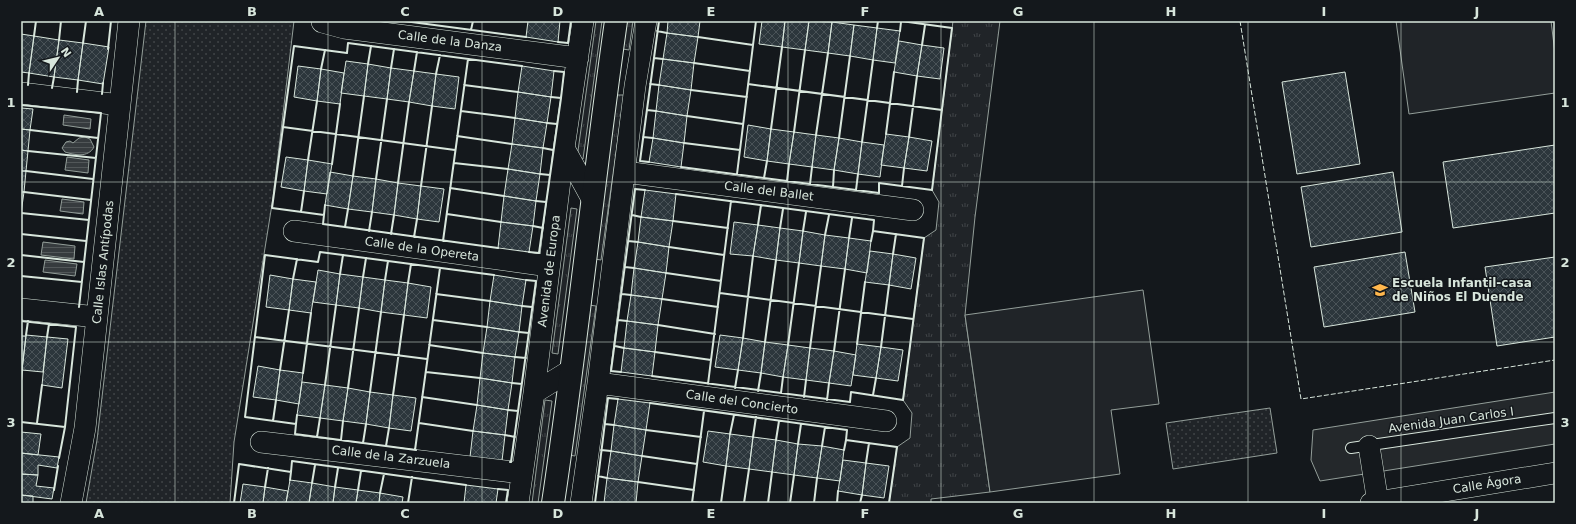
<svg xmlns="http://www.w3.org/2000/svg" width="1576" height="524" font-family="'DejaVu Sans',sans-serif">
<defs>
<pattern id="grass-tufts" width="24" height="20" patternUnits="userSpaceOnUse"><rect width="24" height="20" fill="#202428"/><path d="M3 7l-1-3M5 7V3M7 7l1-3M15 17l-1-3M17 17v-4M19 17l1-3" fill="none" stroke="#404447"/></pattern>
<pattern id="park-dots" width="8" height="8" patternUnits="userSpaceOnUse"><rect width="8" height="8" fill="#202428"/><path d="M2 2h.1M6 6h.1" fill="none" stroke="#404447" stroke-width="1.8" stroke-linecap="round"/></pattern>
<pattern id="water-rules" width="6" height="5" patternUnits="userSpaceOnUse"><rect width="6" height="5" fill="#363b3e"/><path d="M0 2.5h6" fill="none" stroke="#525759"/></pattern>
<pattern id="building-cross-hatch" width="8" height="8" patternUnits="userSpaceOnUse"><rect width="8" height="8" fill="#2c363c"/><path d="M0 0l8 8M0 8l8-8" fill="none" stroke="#4a5358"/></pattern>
</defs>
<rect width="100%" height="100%" fill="#14181c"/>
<path fill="url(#grass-tufts)" stroke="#939e99" d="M 596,21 L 602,21 L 583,159 L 577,158 Z
M 627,21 L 633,21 L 629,50 L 623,49 Z
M 953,21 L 1000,21 L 975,217 L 965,315 L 990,492 L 931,499 L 931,503 L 889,503 L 897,447 L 910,438 L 912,413 L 903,400 L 924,238 L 936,230 L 939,202 L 932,190 Z
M 617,95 L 624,95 L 601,260 L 595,259 Z
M 571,208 L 577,209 L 558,354 L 552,353 Z
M 589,305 L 596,306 L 575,456 L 569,455 Z
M 545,400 L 552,401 L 538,503 L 532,503 Z"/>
<path fill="url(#park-dots)" stroke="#939e99" d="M 146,21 L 294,21 L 273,198 L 234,442 L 230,503 L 86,503 L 97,440 Z
M 1270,408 L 1277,453 L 1173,469 L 1166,423 Z"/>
<path fill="#202428" stroke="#939e99" d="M 1396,21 L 1551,21 L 1555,53 L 1555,93 L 1409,114 Z
M 1143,290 L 1159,404 L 1111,410 L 1120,474 L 990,492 L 965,315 Z"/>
<path fill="#24282b" stroke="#939e99" d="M 1555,392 L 1555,444 L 1320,481 L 1311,460 L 1313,430 Z"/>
<path fill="url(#water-rules)" stroke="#939e99" d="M 64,115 L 91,119 L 90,129 L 63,125 Z
M 85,137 L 90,139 L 94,147 C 88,158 75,155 65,152 L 62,148 L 66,142 L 70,141 L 73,143 L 79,138 Z
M 67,157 L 89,160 L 88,173 L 65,170 Z
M 62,199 L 84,202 L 83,214 L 60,211 Z
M 43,242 L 75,246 L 74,259 L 41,255 Z
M 45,260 L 77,264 L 75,276 L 43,272 Z"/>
<path fill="url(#building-cross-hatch)" stroke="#d8e6dc" d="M 528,21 L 560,21 L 558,42 L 526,37 Z
M 668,21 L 700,21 L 698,37 L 667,33 Z
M 762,21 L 785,21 L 782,47 L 759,44 Z
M 785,21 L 809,21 L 805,50 L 782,47 Z
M 809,21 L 832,22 L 828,53 L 805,50 Z
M 832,22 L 854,25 L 850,56 L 828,53 Z
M 854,25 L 877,28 L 873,60 L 850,56 Z
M 877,28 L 900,31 L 895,63 L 873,60 Z
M 667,33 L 698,37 L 694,63 L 663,59 Z
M 21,34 L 34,36 L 29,73 L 21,72 Z
M 34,36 L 59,40 L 54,77 L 29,73 Z
M 59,40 L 83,43 L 78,80 L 54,77 Z
M 899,41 L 922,45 L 917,76 L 894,72 Z
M 83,43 L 109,47 L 103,84 L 78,80 Z
M 922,45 L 944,48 L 940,79 L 917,76 Z
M 663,59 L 694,63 L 691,90 L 659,85 Z
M 346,61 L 368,64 L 364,96 L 341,93 Z
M 368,64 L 391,68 L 387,99 L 364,96 Z
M 298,66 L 321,69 L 317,101 L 294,97 Z
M 522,66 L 554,71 L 551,97 L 518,92 Z
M 391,68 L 414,71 L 409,102 L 387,99 Z
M 321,69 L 344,73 L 340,104 L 317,101 Z
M 414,71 L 436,74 L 432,106 L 409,102 Z
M 1345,72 L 1360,164 L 1297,174 L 1282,82 Z
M 436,74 L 459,77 L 455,109 L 432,106 Z
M 659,85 L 691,90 L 687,116 L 656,111 Z
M 518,92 L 551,97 L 547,123 L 515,118 Z
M 21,108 L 33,109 L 30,130 L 21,129 Z
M 656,111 L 687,116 L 684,143 L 653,138 Z
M 515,118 L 547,123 L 543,148 L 512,144 Z
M 748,125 L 771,129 L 767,161 L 744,157 Z
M 21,129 L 30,130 L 28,151 L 21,150 Z
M 771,129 L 794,132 L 789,164 L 767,161 Z
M 794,132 L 816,135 L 812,167 L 789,164 Z
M 886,134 L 909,137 L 904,168 L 881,165 Z
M 816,135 L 839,138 L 834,170 L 812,167 Z
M 909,137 L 932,141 L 927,171 L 904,168 Z
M 653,138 L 684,143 L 681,167 L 649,162 Z
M 839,138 L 862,142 L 858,174 L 834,170 Z
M 862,142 L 884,145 L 880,177 L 858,174 Z
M 512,144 L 543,148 L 540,174 L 508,169 Z
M 1555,145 L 1555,213 L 1453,228 L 1443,162 Z
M 21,150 L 28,151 L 26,171 L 21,171 Z
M 286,157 L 308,160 L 304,191 L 281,187 Z
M 308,160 L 332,164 L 327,194 L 304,191 Z
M 508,169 L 540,174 L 536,201 L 504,196 Z
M 21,171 L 26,171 L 24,192 L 21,192 Z
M 330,172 L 353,176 L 348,209 L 325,205 Z
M 1393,172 L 1402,232 L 1311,247 L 1301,187 Z
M 353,176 L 376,179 L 372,212 L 348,209 Z
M 376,179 L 398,183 L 394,215 L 372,212 Z
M 398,183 L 421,186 L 417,219 L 394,215 Z
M 421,186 L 444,189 L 439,222 L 417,219 Z
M 645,190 L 676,194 L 673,221 L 641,217 Z
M 21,192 L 24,192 L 21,213 Z
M 504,196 L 536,201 L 533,226 L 501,222 Z
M 641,217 L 673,221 L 669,247 L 638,242 Z
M 501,222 L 533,226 L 529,252 L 498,248 Z
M 734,222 L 758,225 L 753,256 L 730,254 Z
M 758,225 L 780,228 L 776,260 L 753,256 Z
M 780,228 L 803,231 L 799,263 L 776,260 Z
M 803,231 L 825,235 L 821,266 L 799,263 Z
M 825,235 L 849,238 L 845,269 L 821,266 Z
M 849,238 L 871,241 L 867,273 L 845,269 Z
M 638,242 L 669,247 L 666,273 L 634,268 Z
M 870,251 L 893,254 L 889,285 L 865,282 Z
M 1405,252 L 1415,312 L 1324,327 L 1314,267 Z
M 893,254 L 916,258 L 911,289 L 889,285 Z
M 1555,257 L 1555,337 L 1497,346 L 1485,267 Z
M 634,268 L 666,273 L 662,299 L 631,295 Z
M 318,270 L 340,274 L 336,305 L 313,302 Z
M 340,274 L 363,277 L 359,308 L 336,305 Z
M 270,275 L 293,279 L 289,310 L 266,307 Z
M 494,275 L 526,280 L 522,306 L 490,301 Z
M 363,277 L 385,280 L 381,312 L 359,308 Z
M 293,279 L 316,282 L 311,313 L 289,310 Z
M 385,280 L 408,283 L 404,315 L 381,312 Z
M 408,283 L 431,287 L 427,318 L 404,315 Z
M 631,295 L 662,299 L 658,325 L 627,321 Z
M 490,301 L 522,306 L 519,332 L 487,327 Z
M 627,321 L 658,325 L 655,352 L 624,348 Z
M 487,327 L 519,332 L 515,357 L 483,353 Z
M 26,335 L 47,337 L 43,372 L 22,370 Z
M 720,335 L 743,338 L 738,370 L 715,367 Z
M 21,336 L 26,336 L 22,370 L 21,370 Z
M 47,337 L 68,339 L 62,388 L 42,385 Z
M 743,338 L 765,342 L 761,373 L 738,370 Z
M 765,342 L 788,345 L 783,377 L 761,373 Z
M 857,344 L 881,347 L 876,378 L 853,375 Z
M 788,345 L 810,348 L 806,380 L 783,377 Z
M 881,347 L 903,350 L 898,381 L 876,378 Z
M 624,348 L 655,352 L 652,376 L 621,372 Z
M 810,348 L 834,351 L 829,383 L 806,380 Z
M 834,351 L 856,355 L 851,386 L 829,383 Z
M 483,353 L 515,357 L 512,383 L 480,378 Z
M 258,366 L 280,370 L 276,400 L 253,397 Z
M 280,370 L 303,373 L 299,404 L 276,400 Z
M 480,378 L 512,383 L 508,410 L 477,405 Z
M 302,382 L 325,385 L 320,418 L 297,415 Z
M 325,385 L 348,388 L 343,421 L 320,418 Z
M 348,388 L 370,392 L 366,424 L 343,421 Z
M 370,392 L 393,395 L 389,428 L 366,424 Z
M 393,395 L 416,398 L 411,431 L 389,428 Z
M 618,399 L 650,403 L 646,430 L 614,425 Z
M 477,405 L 508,410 L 505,435 L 473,431 Z
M 614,425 L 646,430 L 642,456 L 611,451 Z
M 473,431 L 505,435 L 502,461 L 470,457 Z
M 708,431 L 730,434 L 726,466 L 703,462 Z
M 21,432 L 41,434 L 38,455 L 21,453 Z
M 730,434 L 753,437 L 749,469 L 726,466 Z
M 753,437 L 776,440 L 772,472 L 749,469 Z
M 776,440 L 798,444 L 794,475 L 772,472 Z
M 798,444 L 822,446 L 817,478 L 794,475 Z
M 822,446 L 844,450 L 840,481 L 817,478 Z
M 611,451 L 642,456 L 638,482 L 607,478 Z
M 21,453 L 59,457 L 57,468 L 38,465 L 38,475 L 21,474 Z
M 843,460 L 866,463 L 862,495 L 838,491 Z
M 866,463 L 889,466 L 884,498 L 862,495 Z
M 21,474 L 38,475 L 36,486 L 54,488 L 52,499 L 21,495 Z
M 607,478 L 638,482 L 636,503 L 604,503 Z
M 290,480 L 312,483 L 309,503 L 286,503 Z
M 312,483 L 335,487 L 333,503 L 309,503 Z
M 243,484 L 265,487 L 263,503 L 240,503 Z
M 466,485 L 498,489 L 496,503 L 464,503 Z
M 265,487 L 288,491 L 286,503 L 263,503 Z
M 335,487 L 358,490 L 356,503 L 333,503 Z
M 358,490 L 380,493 L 379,503 L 356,503 Z
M 380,493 L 403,497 L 402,503 L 379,503 Z
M 21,495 L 33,496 L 33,503 L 21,503 Z"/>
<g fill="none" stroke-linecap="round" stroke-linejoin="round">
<g stroke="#d8e6dc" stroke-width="12">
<path id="lane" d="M 1351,448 L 1555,418"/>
</g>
<g stroke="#d8e6dc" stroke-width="22">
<path id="street" d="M 322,22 L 344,28 L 578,58
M 21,93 L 120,105
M 564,148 L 592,199
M 625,172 L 913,210
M 294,231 L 549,266
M 21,309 L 97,317
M 598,383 L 886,421
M 534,393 L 571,370
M 261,442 L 521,473
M 1369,446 L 1378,503
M 71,503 L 85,428 L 129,21
M 518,503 L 534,393 L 564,148 L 583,21
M 581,503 L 598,383 L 635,86 L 646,21
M 1371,503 L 1555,473"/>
</g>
<g stroke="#d8e6dc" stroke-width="24">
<path id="secondary" d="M 553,503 C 577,343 593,182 616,21"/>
</g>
<use href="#lane" stroke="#14181c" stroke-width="10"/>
<use href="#street" stroke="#14181c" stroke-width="21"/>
<use href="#secondary" stroke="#14181c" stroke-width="22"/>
<path stroke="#d8e6dc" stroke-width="1" stroke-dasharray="5 2" stroke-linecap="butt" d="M 1240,21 L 1301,399 L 1555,360"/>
<path stroke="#d8e6dc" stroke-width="2" d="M 404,21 L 526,37
M 877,28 L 878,21
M 471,30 L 473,21
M 657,31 L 667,33
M 900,31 L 901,22
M 34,36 L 36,21
M 698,37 L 753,45
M 59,40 L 61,21
M 558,42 L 568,43 L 571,21
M 83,43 L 86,21
M 922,45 L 925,25
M 108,49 L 111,21
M 654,58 L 663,59
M 694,63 L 750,71
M 368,64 L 371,46
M 391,68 L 394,49
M 321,69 L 325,50
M 414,71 L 417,52
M 436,74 L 440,55
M 650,84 L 659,85
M 748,84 L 942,110
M 28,85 L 29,73
M 464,85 L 518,92
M 52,88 L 54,77
M 691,90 L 747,97
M 77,92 L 78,80
M 102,94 L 103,83
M 551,97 L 561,98
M 21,105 L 101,113 L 79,307
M 647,110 L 656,111
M 461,111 L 515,118
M 687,116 L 743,124
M 547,123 L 557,124
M 283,127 L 455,150
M 771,129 L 782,47
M 30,130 L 98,138
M 794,132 L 805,50
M 886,134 L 894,72
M 816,135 L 828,53
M 457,136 L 512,144
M 643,137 L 653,138
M 909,137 L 917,76
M 839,138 L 850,56
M 862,142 L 873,60
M 684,143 L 740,150
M 543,148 L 553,150
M 28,151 L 96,158
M 308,160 L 317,101
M 649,162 L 640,161 L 659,21
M 454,163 L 508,169
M 332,164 L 340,104
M 681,167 L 879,193 L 879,183 L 932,190 L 952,28 L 901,21
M 26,171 L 93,179
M 540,174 L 550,175
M 737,174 L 756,21
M 353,176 L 364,96
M 764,178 L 767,161
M 376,179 L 387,99
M 787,181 L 789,164
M 398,183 L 409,102
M 810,184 L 812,167
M 421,186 L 432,106
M 902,186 L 904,168
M 833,187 L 834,170
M 450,188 L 504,196
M 856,190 L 858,174
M 24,192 L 91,200
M 536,201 L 546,202
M 301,212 L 304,191
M 21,213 L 89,220
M 447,214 L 501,222
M 324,215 L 325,205
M 632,215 L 641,217
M 673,221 L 728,228
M 758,225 L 761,205
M 533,226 L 543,228
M 345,227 L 348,209
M 780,228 L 783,209
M 369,231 L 372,212
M 803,231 L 806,212
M 21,234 L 86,241
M 391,234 L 394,215
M 825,235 L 829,215
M 414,237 L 417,219
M 849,238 L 852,218
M 443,241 L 468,59
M 628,241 L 638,242
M 871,241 L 873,231
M 669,247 L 724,255
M 498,248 L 323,224 L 324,215 L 272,208 L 294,46 L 347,53 L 348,43 L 522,66
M 529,252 L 539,253 L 561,98 L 564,72 L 554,71
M 893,254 L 896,234
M 21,255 L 84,262
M 625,267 L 634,268
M 666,273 L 721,281
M 340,274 L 343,255
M 21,276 L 82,282
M 363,277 L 366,258
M 293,279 L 297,259
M 385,280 L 388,261
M 408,283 L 411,264
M 720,293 L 913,319
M 436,294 L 490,301
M 622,294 L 631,295
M 662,299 L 718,307
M 522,306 L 532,307
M 433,320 L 487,327
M 618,320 L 627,321
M 21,321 L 76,327 L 65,427 L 59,458
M 658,325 L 715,334
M 519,332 L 529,333
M 26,335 L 28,321
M 47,337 L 49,324
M 255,337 L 427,359
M 743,338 L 753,256
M 765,342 L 776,260
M 857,344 L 865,282
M 429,345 L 483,353
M 788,345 L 799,263
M 615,346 L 624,348
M 881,347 L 889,285
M 810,348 L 821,266
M 834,351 L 845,269
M 655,352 L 711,360
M 515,357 L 526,358
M 280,370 L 289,310
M 426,372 L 480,378
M 621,372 L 611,371 L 635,189 L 645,190
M 303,373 L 311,313
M 652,376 L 850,402 L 851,392 L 903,400 L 924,238 L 873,231 L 874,220 L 676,194
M 21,381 L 22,370
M 512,383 L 522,384
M 708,384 L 731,201
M 325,385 L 336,305
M 348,388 L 359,308
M 735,388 L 738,370
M 758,391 L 761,373
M 370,392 L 381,312
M 781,393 L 783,377
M 393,395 L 404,315
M 873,395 L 876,378
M 422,397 L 477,405
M 804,397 L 806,380
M 827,400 L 829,383
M 650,403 L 847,430 L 846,440 L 897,447 L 889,503
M 508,410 L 518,411
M 273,421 L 276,400
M 21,422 L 65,427
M 37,423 L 42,385
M 419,423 L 473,431
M 296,424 L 297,415
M 605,424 L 614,425
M 646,430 L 701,437
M 730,434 L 734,415
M 505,435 L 515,437
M 317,437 L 320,418
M 753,437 L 756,417
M 341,440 L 343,421
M 776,440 L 779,421
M 363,443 L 366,424
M 798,444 L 801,424
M 386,446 L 389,428
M 822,446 L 825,427
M 415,450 L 440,268
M 416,450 L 295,434 L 296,424 L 245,417 L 265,255 L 318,262 L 320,252 L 494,275
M 601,450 L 611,451
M 844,450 L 846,440
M 642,456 L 697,464
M 510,462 L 511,462 L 536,281 L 526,280
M 866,463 L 869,443
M 598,476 L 607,478
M 290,480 L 291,472
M 638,482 L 694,490
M 312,483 L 315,465
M 265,487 L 268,468
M 335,487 L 338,468
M 498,489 L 508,490 L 506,503
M 54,490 L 58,466
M 358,490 L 361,471
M 380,493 L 384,474
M 692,502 L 700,503
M 234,503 L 239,464 L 291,472 L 292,461 L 466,485
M 408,503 L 412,477
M 595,503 L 608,398 L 618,399
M 692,503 L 704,411
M 721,503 L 726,466
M 744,503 L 749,469
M 768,503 L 772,472
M 790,503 L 794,475
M 814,503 L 817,478
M 837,503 L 838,491
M 860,503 L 862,495"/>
</g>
<path fill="none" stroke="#d8e6dc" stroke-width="1" stroke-opacity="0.55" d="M 175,21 L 175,503M 328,21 L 328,503M 482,21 L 482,503M 635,21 L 635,503M 788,21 L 788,503M 941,21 L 941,503M 1094,21 L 1094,503M 1248,21 L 1248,503M 1401,21 L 1401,503M 21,182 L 1555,182M 21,342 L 1555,342"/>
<defs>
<g id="school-bare" transform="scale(1.2)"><path d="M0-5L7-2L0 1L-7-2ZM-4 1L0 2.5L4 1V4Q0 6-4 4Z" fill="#ffb74d" stroke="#14181c" stroke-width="2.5" paint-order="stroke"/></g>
</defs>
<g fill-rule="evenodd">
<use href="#school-bare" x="1380" y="290"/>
</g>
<g text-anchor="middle" stroke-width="3" stroke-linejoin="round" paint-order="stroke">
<g font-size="12" fill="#d8e6dc" stroke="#14181c">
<text transform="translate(450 41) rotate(7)" y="4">Calle de la Danza</text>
<text transform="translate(769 191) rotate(7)" y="4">Calle del Ballet</text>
<text transform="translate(422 249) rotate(8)" y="4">Calle de la Opereta</text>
<text transform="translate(103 262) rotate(-84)" y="4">Calle Islas Antípodas</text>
<text transform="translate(549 271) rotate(-83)" y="4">Avenida de Europa</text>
<text transform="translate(742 402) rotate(8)" y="4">Calle del Concierto</text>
<text transform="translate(1451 420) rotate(-8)" y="4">Avenida Juan Carlos I</text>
<text transform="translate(391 457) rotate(7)" y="4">Calle de la Zarzuela</text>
<text transform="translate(1487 484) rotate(-9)" y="4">Calle Ágora</text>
</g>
<g font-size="12" font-weight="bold" fill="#d8e6dc" stroke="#14181c" text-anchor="start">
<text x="1392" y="287">Escuela Infantil-casa<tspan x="1392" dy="14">de Niños El Duende</tspan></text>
</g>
</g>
<rect width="1576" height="524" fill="none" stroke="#14181c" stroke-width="44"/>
<g transform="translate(58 58) rotate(55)" stroke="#14181c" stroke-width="3" paint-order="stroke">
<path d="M0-3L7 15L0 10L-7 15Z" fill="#d8e6dc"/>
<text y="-6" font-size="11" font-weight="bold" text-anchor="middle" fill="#d8e6dc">N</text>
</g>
<rect x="22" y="22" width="1532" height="480" fill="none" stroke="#d8e6dc" stroke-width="1.5"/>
<g font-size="13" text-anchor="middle" font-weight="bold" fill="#d8e6dc">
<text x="99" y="16">A</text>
<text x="252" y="16">B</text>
<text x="405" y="16">C</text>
<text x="558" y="16">D</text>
<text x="711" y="16">E</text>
<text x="865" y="16">F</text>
<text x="1018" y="16">G</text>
<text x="1171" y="16">H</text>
<text x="1324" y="16">I</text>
<text x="1477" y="16">J</text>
<text x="11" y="107">1</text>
<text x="1565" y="107">1</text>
<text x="11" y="267">2</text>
<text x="1565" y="267">2</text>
<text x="11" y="427">3</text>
<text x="1565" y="427">3</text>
<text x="99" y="518">A</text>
<text x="252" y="518">B</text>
<text x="405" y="518">C</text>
<text x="558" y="518">D</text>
<text x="711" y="518">E</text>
<text x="865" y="518">F</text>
<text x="1018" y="518">G</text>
<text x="1171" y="518">H</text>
<text x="1324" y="518">I</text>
<text x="1477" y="518">J</text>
</g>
</svg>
